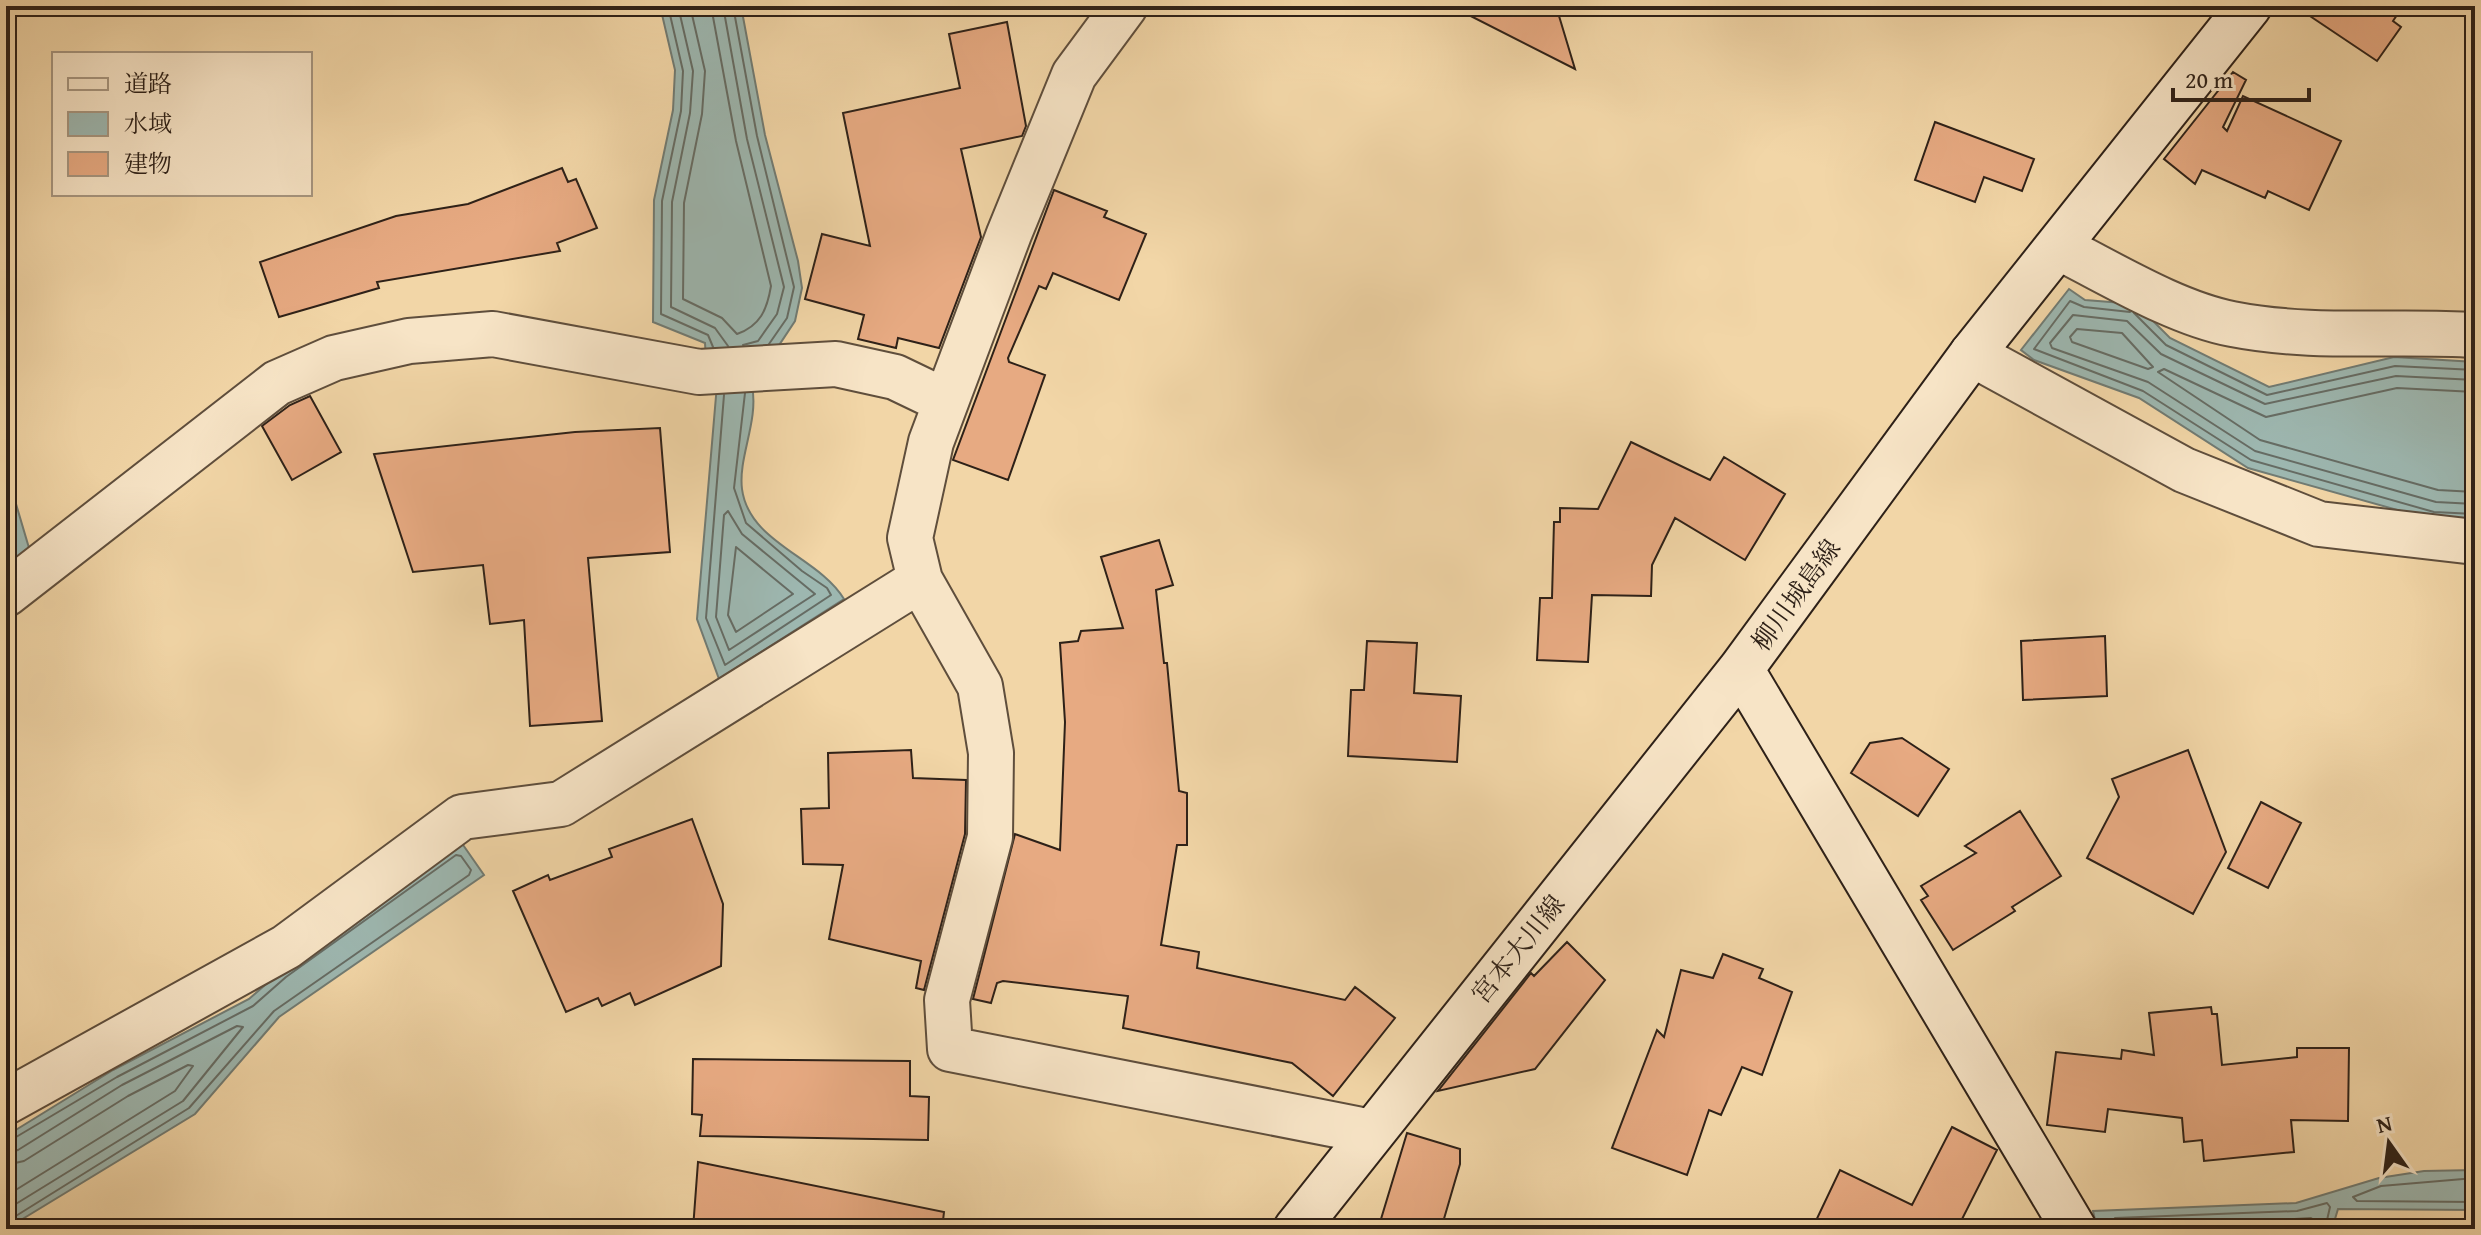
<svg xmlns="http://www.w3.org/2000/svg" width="2481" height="1235" font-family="'Gentium Book Plus','Noto Serif JP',serif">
<rect width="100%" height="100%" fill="#f2d6a7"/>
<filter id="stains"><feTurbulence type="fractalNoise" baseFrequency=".0025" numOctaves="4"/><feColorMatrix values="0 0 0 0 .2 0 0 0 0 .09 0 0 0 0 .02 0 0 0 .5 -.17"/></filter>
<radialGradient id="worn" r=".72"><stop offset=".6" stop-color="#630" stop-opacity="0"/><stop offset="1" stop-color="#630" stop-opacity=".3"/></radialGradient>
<path fill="#9db7b0" stroke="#717b73" stroke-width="2" d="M 660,6 L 741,6 L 765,135 L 798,261 L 802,288 L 795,321 L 752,386 C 759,421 738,457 742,489 C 749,543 819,557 844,599 L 719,679 L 697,619 L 719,361 L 706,360 L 705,343 L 653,322 L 654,200 L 673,110 L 675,70 Z
M 2069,289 L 2085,300 L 2136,304 L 2170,338 L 2269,387 L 2394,357 L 2475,362 L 2475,522 L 2433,520 L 2248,468 L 2139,398 L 2034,360 L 2021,350 Z
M 6,470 L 29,548 L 6,567 Z
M 461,842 L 484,875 L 279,1017 L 195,1114 L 6,1229 L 6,1136 L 113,1070 L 249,999 L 281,971 Z
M 2475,1170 L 2475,1210 L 2338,1209 L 2332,1229 L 2158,1229 L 2096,1224 L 2093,1211 L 2296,1203 L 2379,1178 L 2424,1171 Z"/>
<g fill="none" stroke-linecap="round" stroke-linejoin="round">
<path stroke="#666c64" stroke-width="2" d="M 668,6 L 683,71 L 681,111 L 662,201 L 661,314 L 708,335 L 713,347
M 678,6 L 693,71 L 690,113 L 672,202 L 671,307 L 715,328 L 728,346
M 690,6 L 705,71 L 702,114 L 684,203 L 683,299 L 722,318 L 737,334 C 760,326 767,310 771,286 L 736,141 L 711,6
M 723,6 L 747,139 L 784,287 L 777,314 L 758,341 L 743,345
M 733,6 L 757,136 L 794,287 L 787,318 L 769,344
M 2130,312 L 2084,307 L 2070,301 L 2034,349 L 2143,391 L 2251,460 L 2434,512 L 2475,514
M 2134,313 L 2166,345 L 2267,395 L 2395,366 L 2475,370
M 2077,329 L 2122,333 L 2153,367 L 2148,369 L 2072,342 L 2070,337 Z
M 2475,380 L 2396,376 L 2265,404 L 2161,354 L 2127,321 L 2073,315 L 2050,343 L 2052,348 L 2148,382 L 2255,451 L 2436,502 L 2475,504
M 2475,392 L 2397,388 L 2266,417 L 2164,369 L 2158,372 L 2260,440 L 2438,490 L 2475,492
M 724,395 L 706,618 L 725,665 L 831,595 L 827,588 L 802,571 L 746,523 L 734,488 L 745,393
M 728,511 L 742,534 L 815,594 L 729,650 L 716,617 L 724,515 Z
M 736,547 L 793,594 L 736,632 L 728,615 Z
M 6,1143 L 117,1077 L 253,1006 L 286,977 L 456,855 L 461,856 L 471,870 L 469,875 L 274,1011 L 189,1108 L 11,1219 L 7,1229
M 6,1153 L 18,1150 L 122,1085 L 237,1026 L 243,1027 L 183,1101 L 6,1210
M 6,1165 L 24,1161 L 128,1096 L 188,1065 L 193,1066 L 175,1091 L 6,1196
M 2475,1178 L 2381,1186 L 2353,1197 L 2357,1201 L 2475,1202
M 2113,1229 L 2115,1218 L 2297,1211 L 2327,1203 L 2330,1207 L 2325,1229
M 2123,1229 L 2311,1218 L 2315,1221 L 2315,1229"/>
</g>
<path fill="#e7aa82" stroke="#2e2118" stroke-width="2" d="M 1451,6 L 1556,6 L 1575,69 Z
M 2295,6 L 2403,6 L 2393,21 L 2401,27 L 2377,61 Z
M 1007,22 L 1026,126 L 1022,136 L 961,149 L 981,237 L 939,348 L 898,338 L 896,348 L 858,339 L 864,315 L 805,299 L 822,234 L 870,246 L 843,113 L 960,88 L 949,34 Z
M 2233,72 L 2246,80 L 2223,127 L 2227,131 L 2243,96 L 2341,141 L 2309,210 L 2268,191 L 2265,198 L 2202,170 L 2195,184 L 2164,159 Z
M 1935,122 L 2034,159 L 2022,191 L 1984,177 L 1975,202 L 1915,180 Z
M 562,168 L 568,182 L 576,179 L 597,228 L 557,243 L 560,251 L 377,282 L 379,288 L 279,317 L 260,262 L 396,216 L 468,204 Z
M 1054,190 L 1107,211 L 1104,217 L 1146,234 L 1119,300 L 1053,273 L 1046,289 L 1039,286 L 1008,358 L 1009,362 L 1045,375 L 1008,480 L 953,460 Z
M 310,396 L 341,452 L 292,480 L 262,426 L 290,405 Z
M 660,428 L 670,552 L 588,558 L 602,721 L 530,726 L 524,620 L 490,624 L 483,565 L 413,572 L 374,454 L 575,432 Z
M 1631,442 L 1710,480 L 1724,457 L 1785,494 L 1745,560 L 1675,518 L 1652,565 L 1651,596 L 1592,595 L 1588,662 L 1537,660 L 1540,598 L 1552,598 L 1554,522 L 1560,522 L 1560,508 L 1598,509 Z
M 1159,540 L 1173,585 L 1156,590 L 1164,663 L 1167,663 L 1179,791 L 1187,793 L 1187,845 L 1177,845 L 1161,945 L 1199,952 L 1197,968 L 1345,1000 L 1355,987 L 1395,1018 L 1333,1096 L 1292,1063 L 1123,1028 L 1128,996 L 1003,981 L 997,983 L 991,1003 L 973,999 L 1015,834 L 1060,850 L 1065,722 L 1060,643 L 1078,641 L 1081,631 L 1123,628 L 1101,557 Z
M 2105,636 L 2107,696 L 2023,700 L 2021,641 Z
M 1367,641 L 1417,643 L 1414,693 L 1461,696 L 1457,762 L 1348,756 L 1351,690 L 1364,690 Z
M 1902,738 L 1949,769 L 1918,816 L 1851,773 L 1870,743 Z
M 911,750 L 913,778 L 966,780 L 965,834 L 924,990 L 916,988 L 921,961 L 829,939 L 843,865 L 803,864 L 801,809 L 829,808 L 828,753 Z
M 2188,750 L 2226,852 L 2193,914 L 2087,858 L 2119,797 L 2112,779 Z
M 2261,802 L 2301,823 L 2268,888 L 2228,868 Z
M 2020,811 L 2061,876 L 2012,907 L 2015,911 L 1953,950 L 1921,900 L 1928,896 L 1921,886 L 1976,853 L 1965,846 Z
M 692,819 L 723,904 L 721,966 L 635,1005 L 630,993 L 602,1006 L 598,998 L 566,1012 L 513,891 L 548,875 L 550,880 L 612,857 L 609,849 Z
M 1567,942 L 1605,980 L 1535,1069 L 1438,1091 L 1531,973 L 1534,976 Z
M 1723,954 L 1763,969 L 1759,978 L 1792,992 L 1762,1075 L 1742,1067 L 1721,1115 L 1709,1110 L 1687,1175 L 1612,1148 L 1657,1030 L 1664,1037 L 1681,970 L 1713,978 Z
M 2211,1007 L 2212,1014 L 2217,1014 L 2222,1065 L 2297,1057 L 2297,1048 L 2349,1048 L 2348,1121 L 2291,1120 L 2294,1152 L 2204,1161 L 2202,1140 L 2184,1142 L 2182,1118 L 2108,1109 L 2105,1132 L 2047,1125 L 2056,1052 L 2121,1059 L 2122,1050 L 2154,1055 L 2149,1013 Z
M 693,1059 L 910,1061 L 910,1096 L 929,1097 L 928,1140 L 700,1136 L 702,1115 L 692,1114 Z
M 1952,1127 L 1997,1150 L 1958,1227 L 1962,1229 L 1812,1229 L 1840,1170 L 1912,1205 Z
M 1407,1133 L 1460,1149 L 1460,1164 L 1441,1229 L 1378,1229 Z
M 698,1162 L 944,1212 L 942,1229 L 693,1229 Z"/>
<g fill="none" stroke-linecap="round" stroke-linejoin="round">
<g stroke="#5f4e3c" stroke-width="48">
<path id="minor" d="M 1125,6 L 1074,75 L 1009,234 L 931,442 L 910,538 L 920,580 L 980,686 L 991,753 L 990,837 L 947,1000 L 950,1049 L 1372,1132
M 2060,248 C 2112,274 2175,313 2232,324 C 2313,340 2394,330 2475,335
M 1972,354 L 2184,470 L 2319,524 L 2475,542
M 6,594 L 277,383 L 334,358 L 409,341 L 493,334 L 699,372 L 836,364 L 895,377 L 945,401
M 6,1102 L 286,947 L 462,817 L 561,804 L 920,580"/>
</g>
<g stroke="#2e2118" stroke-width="48">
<path id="secondary" d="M 1741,669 L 2074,1229
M 1296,1229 L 1741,669 L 1972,354 L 2249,6"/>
</g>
<use href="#minor" stroke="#f7e4c6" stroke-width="44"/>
<use href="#secondary" stroke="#f7e4c6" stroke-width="44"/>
</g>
<g text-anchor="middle" stroke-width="8" stroke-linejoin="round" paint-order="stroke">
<g font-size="26" fill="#2e2118" stroke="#f7e4c6">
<text transform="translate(1796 595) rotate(-54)" y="9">柳川城島線</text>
<text transform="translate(1518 949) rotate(-51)" y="9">宮本大川線</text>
</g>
</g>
<rect width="2481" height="1235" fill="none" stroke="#f2d6a7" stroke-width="32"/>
<rect x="8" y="8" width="2465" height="1219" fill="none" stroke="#2e2118" stroke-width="4"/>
<rect x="16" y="16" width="2449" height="1203" fill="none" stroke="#2e2118" stroke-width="2"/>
<rect x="52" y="52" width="260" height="144" fill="#f7e4c6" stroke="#a79680" stroke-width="2"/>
<rect x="68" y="78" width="40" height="12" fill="#f7e4c6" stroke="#a79680" stroke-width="2"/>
<text x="124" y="92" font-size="24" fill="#2e2118">道路</text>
<rect x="68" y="112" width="40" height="24" fill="#9db7b0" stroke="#a79680" stroke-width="2"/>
<text x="124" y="132" font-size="24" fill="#2e2118">水域</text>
<rect x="68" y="152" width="40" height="24" fill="#e7aa82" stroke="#a79680" stroke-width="2"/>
<text x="124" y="172" font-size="24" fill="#2e2118">建物</text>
<g transform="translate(2389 1143) rotate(346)" stroke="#f7e4c6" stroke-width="6" paint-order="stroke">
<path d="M0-6L14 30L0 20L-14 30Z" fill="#2e2118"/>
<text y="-12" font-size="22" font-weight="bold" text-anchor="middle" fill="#2e2118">N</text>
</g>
<path d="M2173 88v12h136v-12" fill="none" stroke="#2e2118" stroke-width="4"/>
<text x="2185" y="88" font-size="24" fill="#2e2118" stroke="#f7e4c6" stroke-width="6" paint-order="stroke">20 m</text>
<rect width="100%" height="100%" filter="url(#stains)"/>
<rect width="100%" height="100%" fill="url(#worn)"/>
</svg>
